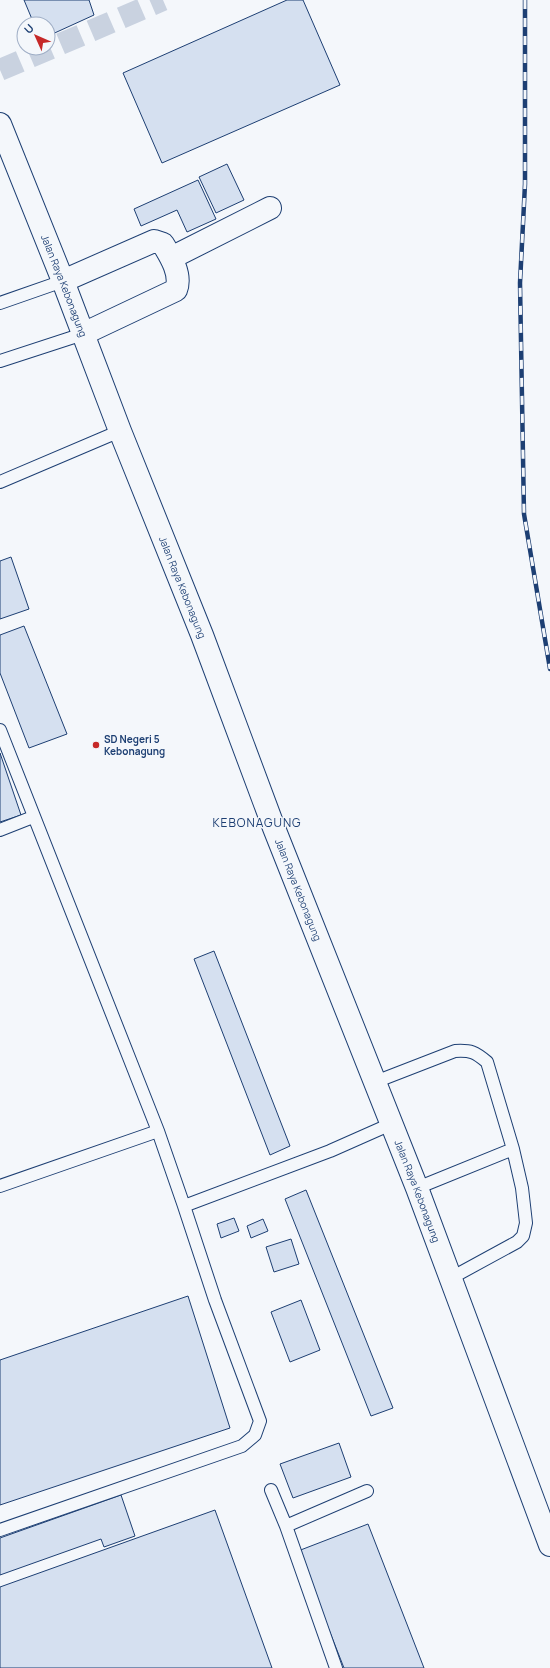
<svg xmlns="http://www.w3.org/2000/svg" width="550" height="1668" font-family="Manrope,sans-serif">
<rect width="100%" height="100%" fill="#f4f7fb"/>
<path fill="#d5e0f0" stroke="#1d3f73" d="M 24,0 L 89,0 L 94,15 L 48,36 L 48,24 L 34,24 Z
M 287,0 L 303,0 L 340,85 L 162,163 L 123,73 Z
M 227,164 L 244,200 L 216,213 L 199,177 Z
M 198,180 L 216,219 L 187,232 L 177,210 L 141,226 L 134,209 Z
M 11,557 L 29,609 L 0,619 L 0,561 Z
M 24,626 L 67,734 L 29,748 L 0,673 L 0,635 Z
M 0,753 L 21,815 L 0,822 Z
M 214,951 L 290,1146 L 270,1155 L 194,959 Z
M 306,1190 L 393,1408 L 371,1416 L 285,1199 Z
M 234,1218 L 239,1231 L 221,1238 L 217,1224 Z
M 263,1219 L 268,1231 L 251,1238 L 247,1226 Z
M 291,1239 L 299,1264 L 274,1272 L 266,1247 Z
M 188,1296 L 230,1428 L 0,1505 L 0,1360 Z
M 301,1300 L 320,1350 L 290,1362 L 271,1312 Z
M 339,1443 L 351,1477 L 293,1498 L 280,1464 Z
M 121,1495 L 135,1536 L 104,1547 L 101,1539 L 0,1575 L 0,1538 Z
M 215,1510 L 272,1668 L 0,1668 L 0,1587 Z
M 368,1524 L 424,1668 L 344,1668 L 298,1551 Z"/>
<g fill="none" stroke-linecap="round" stroke-linejoin="round">
<path stroke="#c9d2e0" stroke-width="22" stroke-dasharray="22 11" stroke-linecap="butt" d="M 0,70 L 163,0"/>
<g stroke="#1d3f73" stroke-width="14">
<path id="service" d="M 0,303 L 63,281
M 0,361 L 83,334
M 0,482 L 120,431
M 0,730 L 158,1131 L 184,1206
M 0,830 L 33,817
M 375,1082 L 455,1051 C 471,1050 475,1052 487,1062 L 513,1149 L 522,1188 L 526,1223 L 523,1236 L 517,1242 L 451,1278
M 0,1186 L 158,1131
M 417,1188 L 513,1149
M 271,1490 L 286,1526 L 336,1668
M 286,1526 L 367,1491
M 0,1530 L 242,1446 L 255,1435 L 260,1421 L 215,1300 L 184,1206 L 330,1151 L 391,1124"/>
</g>
<g stroke="#1d3f73" stroke-width="24">
<path id="minor" d="M 171,258 L 270,208
M 63,281 L 154,241 L 163,244 C 171,257 182,275 176,290 L 83,334"/>
</g>
<g stroke="#1d3f73" stroke-width="24">
<g id="trunk">
<path id="s1" d="M 0,124 L 63,281 L 120,431 L 202,635 L 274,828 L 417,1188 L 550,1545"/>
</g>
</g>
<use href="#service" stroke="#f4f7fb" stroke-width="12"/>
<use href="#minor" stroke="#f4f7fb" stroke-width="22"/>
<use href="#trunk" stroke="#f4f7fb" stroke-width="22"/>
<g stroke="#1d3f73" stroke-width="4.5">
<path id="rail" d="M 525,0 L 525,184 L 520,283 L 524,514 L 550,669"/>
</g>
<use href="#rail" stroke="#f4f7fb" stroke-width="3" stroke-dasharray="9" stroke-linecap="butt"/>
</g>
<circle fill="#c62828" stroke="#f4f7fb" stroke-width="1.5" cx="96" cy="745" r="4"/>
<g text-anchor="middle" stroke-width="3" stroke-linejoin="round" paint-order="stroke">
<g font-size="10" fill="#1d3f73" stroke="#f4f7fb">
<text dy="4" stroke="none"><textPath href="#s1" startOffset="174">Jalan Raya Kebonagung</textPath></text>
<text dy="4" stroke="none"><textPath href="#s1" startOffset="498">Jalan Raya Kebonagung</textPath></text>
<text dy="4" stroke="none"><textPath href="#s1" startOffset="822">Jalan Raya Kebonagung</textPath></text>
<text dy="4" stroke="none"><textPath href="#s1" startOffset="1146">Jalan Raya Kebonagung</textPath></text>
</g>
<g font-size="10" font-weight="bold" fill="#1d3f73" stroke="#f4f7fb" text-anchor="start">
<text x="104" y="743">SD Negeri 5<tspan x="104" dy="12">Kebonagung</tspan></text>
</g>
<g font-size="12" letter-spacing="1" fill="#1d3f73" stroke="#f4f7fb">
<text x="257" y="827">KEBONAGUNG</text>
</g>
</g>
<g transform="translate(36 36) rotate(315)"><circle r="19" fill="#f4f7fb" stroke="#9eadc5"/>
<path d="M0-3L7 15L0 10L-7 15Z" fill="#c62828"/>
<text y="-6" font-size="11" font-weight="bold" text-anchor="middle" fill="#1d3f73">U</text>
</g>
</svg>
